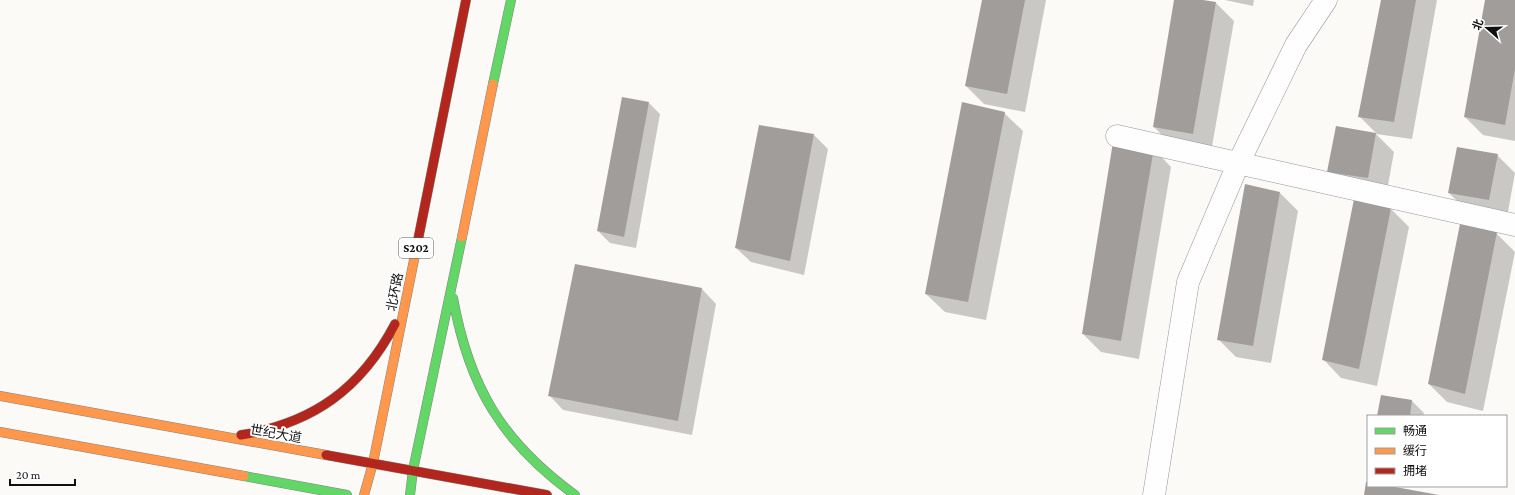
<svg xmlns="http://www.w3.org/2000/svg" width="1515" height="495" font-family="'Crimson Pro','Noto Sans SC',serif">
<rect width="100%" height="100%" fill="#fcfaf6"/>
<path fill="#0003" d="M 983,0 L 1046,0 L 1025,112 L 984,104 L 966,86 Z
M 1175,0 L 1196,0 L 1216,3 L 1234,21 L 1211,152 L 1172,145 L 1154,127 Z
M 1225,0 L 1254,0 L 1253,6 Z
M 1382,0 L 1437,0 L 1412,139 L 1376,134 L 1394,152 L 1386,196 L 1328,172 L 1337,127 L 1377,134 L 1359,116 Z
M 1486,0 L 1515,0 L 1515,141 L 1483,135 L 1465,117 Z
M 649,103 L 660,114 L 636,248 L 610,243 L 598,231 Z
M 1004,113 L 1023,131 L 986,320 L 945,312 L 926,294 Z
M 814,135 L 828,149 L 804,275 L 751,262 L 736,248 Z
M 1153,148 L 1171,167 L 1139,359 L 1101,352 L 1083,334 Z
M 1497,155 L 1515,173 L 1507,217 L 1467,211 L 1449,193 Z
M 1280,193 L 1298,211 L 1271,363 L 1236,357 L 1218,339 Z
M 1391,209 L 1409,227 L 1377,386 L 1341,378 L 1323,359 Z
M 1496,233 L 1515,252 L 1483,411 L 1447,402 L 1429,384 Z
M 702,289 L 716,304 L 692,435 L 563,410 L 549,395 Z
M 1412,401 L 1424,413 L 1423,416 L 1378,416 Z"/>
<path fill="#a09d9b" d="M 982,0 L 1025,0 L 1007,94 L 965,86 Z
M 1174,0 L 1203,0 L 1216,2 L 1193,134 L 1153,127 Z
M 1381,0 L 1416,0 L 1394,122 L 1358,117 Z
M 1485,0 L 1515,0 L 1515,69 L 1505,125 L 1464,117 Z
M 622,97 L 649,102 L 624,237 L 597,231 Z
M 962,102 L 1005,112 L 968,302 L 925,294 Z
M 759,125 L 814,134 L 790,261 L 735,248 Z
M 1336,126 L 1376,133 L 1368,178 L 1327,172 Z
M 1113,142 L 1154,148 L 1121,341 L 1082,334 Z
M 1457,147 L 1498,154 L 1489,200 L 1448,193 Z
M 1245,184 L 1280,192 L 1253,346 L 1217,340 Z
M 1354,199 L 1391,208 L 1359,369 L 1322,360 Z
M 1460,224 L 1497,232 L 1465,394 L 1428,384 Z
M 575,264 L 702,288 L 678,421 L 548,396 Z
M 1381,395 L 1412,400 L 1410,416 L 1377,416 Z
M 1366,482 L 1368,482 L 1368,486 L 1390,486 L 1439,495 L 1364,495 Z"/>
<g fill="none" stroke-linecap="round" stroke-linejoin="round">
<g stroke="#969594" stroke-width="23">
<path id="street" d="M 1117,136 L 1515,225
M 1154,495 L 1188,282 L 1238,164 L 1296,45 L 1326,0"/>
</g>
<g stroke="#848381" stroke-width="10">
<path id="fast" d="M 493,84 L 511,0
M 453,298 C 469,387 502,442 575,495
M 244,476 L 347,495
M 410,495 L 413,470 L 462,237"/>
</g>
<g stroke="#848381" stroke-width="10">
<path id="slow" d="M 462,237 L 493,84
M 0,396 L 326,455
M 0,432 L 244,476
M 364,495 L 373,463 L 417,245"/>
</g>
<g stroke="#848381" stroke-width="10">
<path id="jam" d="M 417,245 L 466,0
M 241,435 C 313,423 361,389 395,324
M 326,455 L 547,495"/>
</g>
<use href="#street" stroke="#fffefe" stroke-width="22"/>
<use href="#fast" stroke="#63d668" stroke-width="9"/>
<use href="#slow" stroke="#ff974d" stroke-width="9"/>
<use href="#jam" stroke="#b3261e" stroke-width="9"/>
</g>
<g text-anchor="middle" stroke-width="4" stroke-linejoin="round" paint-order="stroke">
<rect fill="#fff" stroke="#585858" stroke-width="1" x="399" y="238" width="34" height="20" rx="3"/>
<g font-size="12" font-weight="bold" fill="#101010">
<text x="416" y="252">S202</text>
</g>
<g font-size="13" fill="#101010" stroke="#fff">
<text transform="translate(394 292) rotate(-79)" y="5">北环路</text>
<text transform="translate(276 433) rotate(10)" y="5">世纪大道</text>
</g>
</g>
<rect x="1367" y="415" width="140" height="72" fill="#ffffff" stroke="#9f9f9f"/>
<rect x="1375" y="428" width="20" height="6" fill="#63d668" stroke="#9f9f9f"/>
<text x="1403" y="435" font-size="12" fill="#101010">畅通</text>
<rect x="1375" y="448" width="20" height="6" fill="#ff974d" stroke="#9f9f9f"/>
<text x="1403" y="455" font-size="12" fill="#101010">缓行</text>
<rect x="1375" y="468" width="20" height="6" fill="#b3261e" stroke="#9f9f9f"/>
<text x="1403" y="475" font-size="12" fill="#101010">拥堵</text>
<g transform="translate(1487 28) rotate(290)" stroke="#ffffff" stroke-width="3" paint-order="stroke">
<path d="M0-3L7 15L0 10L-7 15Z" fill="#101010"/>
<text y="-6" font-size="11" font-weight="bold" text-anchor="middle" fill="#101010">北</text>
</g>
<path d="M10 479v6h65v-6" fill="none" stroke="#101010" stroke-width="2"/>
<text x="16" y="479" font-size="12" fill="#101010" stroke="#ffffff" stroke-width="3" paint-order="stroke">20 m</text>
</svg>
